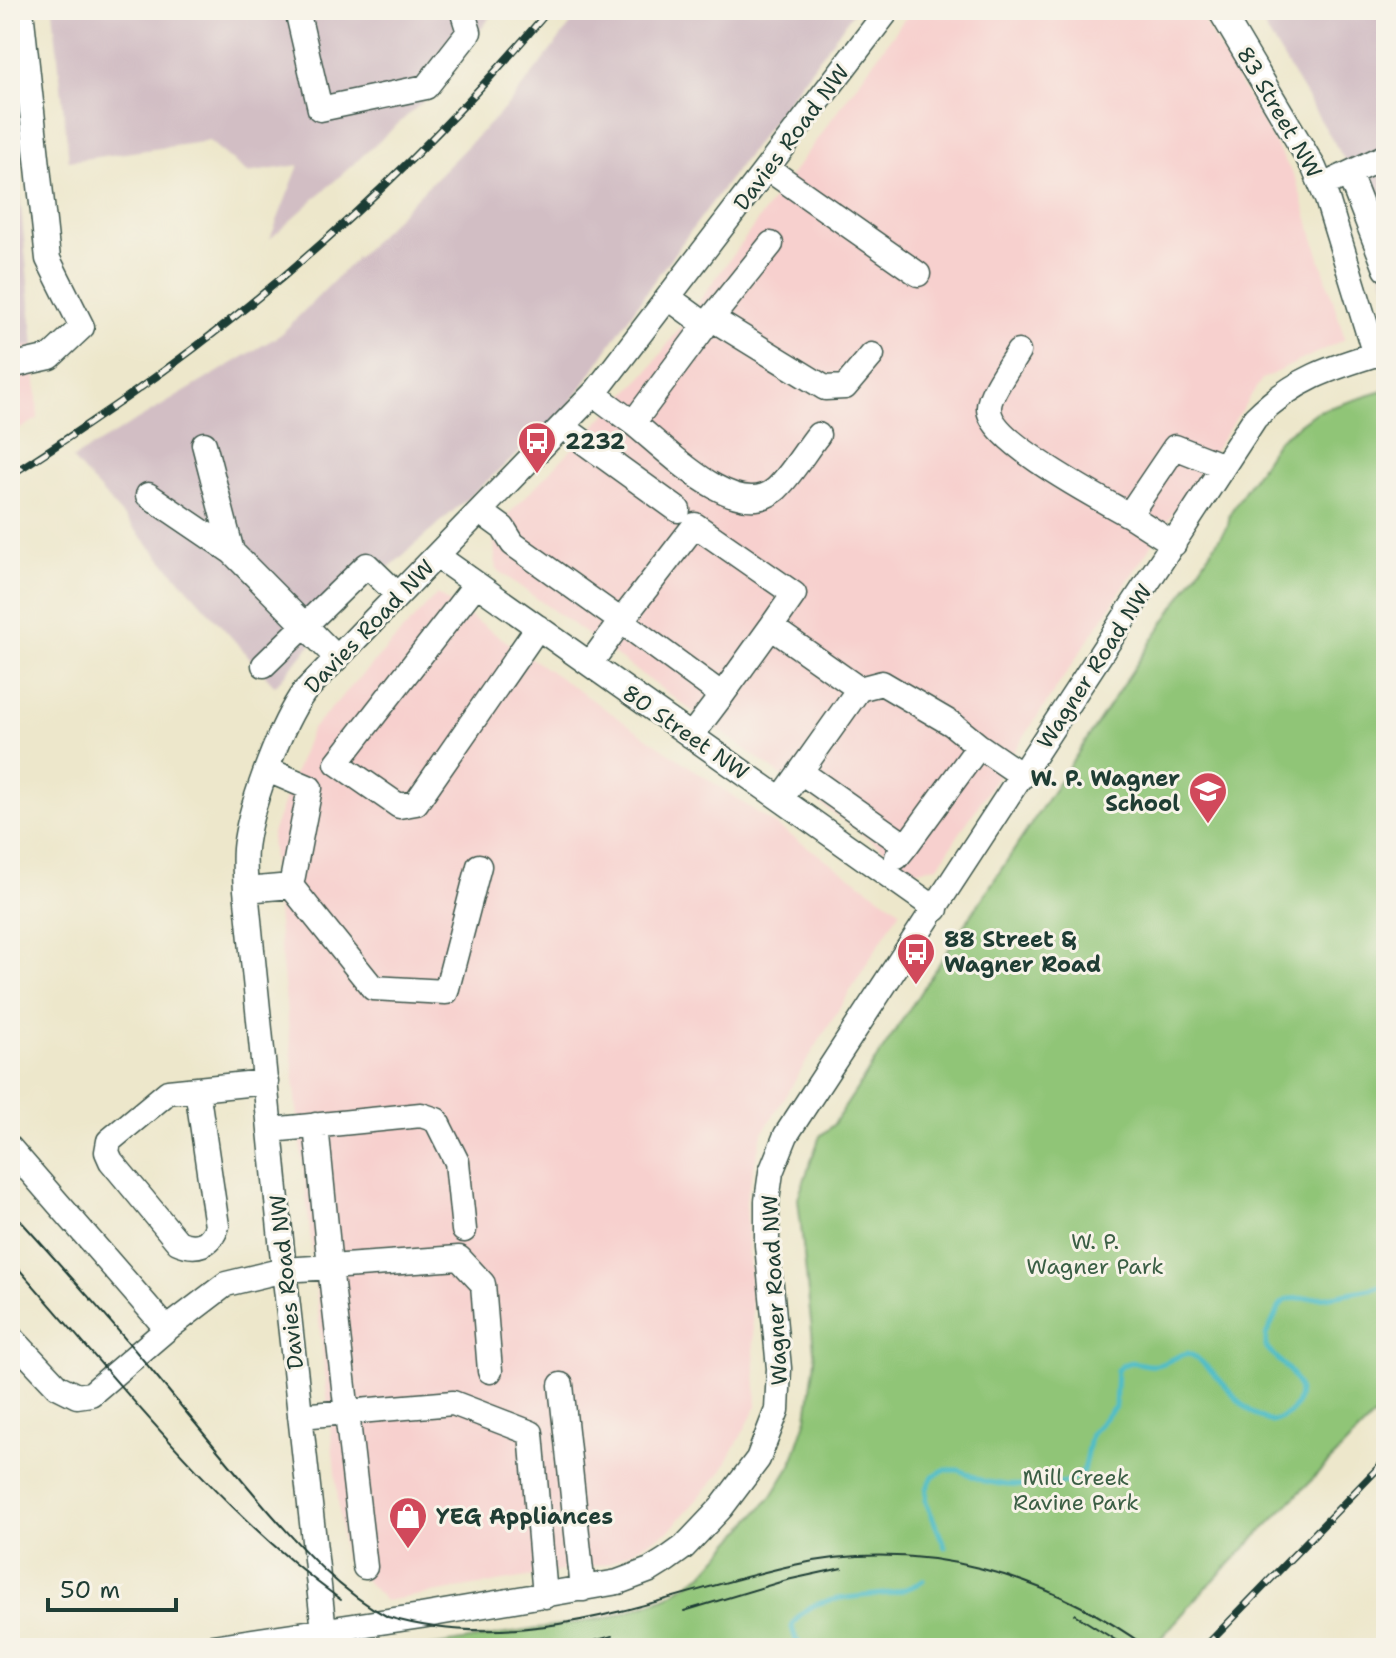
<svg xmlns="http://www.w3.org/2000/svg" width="1396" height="1658" font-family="'Shantell Sans',sans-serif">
<rect width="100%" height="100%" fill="#f7f3e8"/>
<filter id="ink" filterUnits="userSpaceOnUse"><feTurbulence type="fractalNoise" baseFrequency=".0125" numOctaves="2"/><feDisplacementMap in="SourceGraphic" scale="16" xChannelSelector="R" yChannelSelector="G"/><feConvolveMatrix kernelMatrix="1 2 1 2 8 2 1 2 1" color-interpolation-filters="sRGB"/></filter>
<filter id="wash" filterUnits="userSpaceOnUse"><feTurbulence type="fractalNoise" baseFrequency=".006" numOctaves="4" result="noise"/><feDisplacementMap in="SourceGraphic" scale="32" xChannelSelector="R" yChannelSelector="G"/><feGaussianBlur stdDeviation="1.8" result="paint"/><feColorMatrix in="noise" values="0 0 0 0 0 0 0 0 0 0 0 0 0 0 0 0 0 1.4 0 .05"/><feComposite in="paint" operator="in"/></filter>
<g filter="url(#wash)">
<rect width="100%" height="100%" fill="#ede7cb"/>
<path fill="#f7d0ce" d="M 911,10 L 1197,10 L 1296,180 L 1345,339 L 1262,379 L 938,866 L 913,871 L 496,569 L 493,530 L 649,370 Z
M 34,345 L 38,419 L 10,434 L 10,347 Z
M 437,594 L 900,910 L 762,1134 L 746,1200 L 757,1406 L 722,1471 L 669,1531 L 610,1563 L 385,1601 L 344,1558 L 279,936 L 271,836 L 311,730 Z"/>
<path fill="#d2bec4" d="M 53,10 L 496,10 L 428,97 L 270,239 L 299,165 L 247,173 L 209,141 L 69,161 Z
M 582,10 L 855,10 L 653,282 L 564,413 L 340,611 L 275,686 L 72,459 L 280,335 L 511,102 Z
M 1254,10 L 1386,10 L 1386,291 L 1358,182 Z
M 10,90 L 34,345 L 10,347 Z"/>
<path fill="#90c577" stroke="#588156" stroke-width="2" d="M 1386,390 L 1386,1404 L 1203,1591 L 1152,1648 L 419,1648 L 611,1617 L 667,1597 L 703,1574 L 772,1496 L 791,1465 L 807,1418 L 815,1360 L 798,1198 L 820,1136 L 833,1125 L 1228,525 L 1230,513 L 1278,440 L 1316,412 Z"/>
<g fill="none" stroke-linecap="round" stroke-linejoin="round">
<path stroke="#4fbdc7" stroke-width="5" d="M 945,1547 L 926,1502 L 927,1488 L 933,1476 L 944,1470 L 959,1470 L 983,1481 L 1006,1485 L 1042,1486 L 1071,1481 L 1083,1471 L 1091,1433 L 1115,1407 L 1117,1370 C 1133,1355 1138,1367 1156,1365 C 1167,1364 1177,1355 1188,1353 C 1221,1370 1236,1412 1272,1422 C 1283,1418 1293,1413 1297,1402 C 1306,1378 1279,1363 1266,1347 L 1266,1335 L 1281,1304 L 1288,1299 L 1327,1297 L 1386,1286
M 808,1648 L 796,1640 L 792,1627 C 812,1582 887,1608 923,1580"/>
</g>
</g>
<g filter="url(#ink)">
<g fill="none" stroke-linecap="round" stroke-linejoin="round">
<g stroke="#3e564b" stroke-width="27">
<path id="minor" d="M 297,10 L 320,109 L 426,87 L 469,32 L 462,10
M 1220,10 L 1314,168 L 1327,199 L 1375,355
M 767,168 L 918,274
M 1349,174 L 1386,269
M 1335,180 L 1386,156
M 711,318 L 825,388 L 845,387 L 872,355
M 706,325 L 771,244
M 1018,352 C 1011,364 989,394 989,407 C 987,440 1101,499 1129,515
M 10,366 L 50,357 L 82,327 L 48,259 L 21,10
M 594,394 L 633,423 L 706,325 L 669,298
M 633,423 C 664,447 735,523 775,490 C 790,477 805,451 818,435
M 563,427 L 678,510
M 204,444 L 232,552
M 148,495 L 232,552 L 336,657
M 481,512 L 503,528 L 513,544 L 621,621 L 695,525 L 794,594 L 771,627
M 1174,544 L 1129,515 L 1175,447 L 1223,466
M 437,556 L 936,909
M 476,584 L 337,763 L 399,806 L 416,803 L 538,627
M 590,664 L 621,621 L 722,695 L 691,736
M 264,665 L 367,565 L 398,595
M 859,689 L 882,683 L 952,724 L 979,746
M 722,695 L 771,627 L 859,689 L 781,799
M 801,772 L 906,846 L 897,857
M 906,846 L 979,746 L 1023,776
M 291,886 L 373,988 L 446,992 L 479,866
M 246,890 L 291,886 L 310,788 L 268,770
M 197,1089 L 217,1226 C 211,1245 196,1250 178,1242 L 111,1161 L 107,1152 L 109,1141 L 168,1092 L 266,1082
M 271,1130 L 421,1115 L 436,1120 L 457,1162 L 464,1230
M 10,1148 L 167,1329
M 10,1336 L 57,1386 L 77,1396 L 91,1394 L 167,1329 L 226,1284 L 284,1270 L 330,1267 L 316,1125
M 561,1385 L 583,1589
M 300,1416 L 453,1403 L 531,1433 L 545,1596
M 365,1567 L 330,1267 L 459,1258 L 483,1284 L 490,1371
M 324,1631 L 284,1270 L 246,890 C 245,873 243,857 246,841 C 252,801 281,724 304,692 L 597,390 L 888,10
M 206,1648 L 421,1616 L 618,1582 L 650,1570 L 666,1560 L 684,1547 L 721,1508 L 758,1459 L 777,1410 L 779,1368 L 767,1245 L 767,1201 L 771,1172 L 786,1135 L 1255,418 C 1295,378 1333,367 1386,351"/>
</g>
<use href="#minor" stroke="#fff" stroke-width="24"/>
<path stroke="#1f3d34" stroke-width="2" d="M 10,1209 C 60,1265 111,1320 158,1378 C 194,1422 230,1466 267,1509 C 303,1550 340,1592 388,1617 C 527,1658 659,1595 794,1565 C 920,1537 1046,1574 1148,1648
M 10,1259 C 115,1377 213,1506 341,1600
M 684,1611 L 787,1580 L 842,1568
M 1074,1614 L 1125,1646
M 570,1648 L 612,1636"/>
<g stroke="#1f3d34" stroke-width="8">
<path id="rail" d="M 10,475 C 50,451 88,424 126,398 C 283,288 425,157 549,10
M 1204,1648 L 1386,1460"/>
</g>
<use href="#rail" stroke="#f7f3e8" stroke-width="5" stroke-dasharray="15" stroke-linecap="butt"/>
</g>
</g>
<defs>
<g id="bus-pin" transform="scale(2)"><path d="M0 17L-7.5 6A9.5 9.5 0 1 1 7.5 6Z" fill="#d1495b" stroke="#f7f3e8"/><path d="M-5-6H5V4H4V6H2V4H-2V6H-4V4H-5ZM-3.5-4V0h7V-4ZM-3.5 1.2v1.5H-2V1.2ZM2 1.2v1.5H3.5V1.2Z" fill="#fff"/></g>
<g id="school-pin" transform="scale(2)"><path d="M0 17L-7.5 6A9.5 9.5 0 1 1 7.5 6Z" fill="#d1495b" stroke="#f7f3e8"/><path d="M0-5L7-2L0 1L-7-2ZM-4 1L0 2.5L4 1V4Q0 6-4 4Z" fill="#fff"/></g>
<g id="shop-pin" transform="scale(2)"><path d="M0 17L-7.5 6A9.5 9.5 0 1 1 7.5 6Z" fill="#d1495b" stroke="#f7f3e8"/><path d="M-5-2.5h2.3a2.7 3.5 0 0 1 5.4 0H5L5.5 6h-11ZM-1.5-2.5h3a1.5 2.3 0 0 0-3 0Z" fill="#fff"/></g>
</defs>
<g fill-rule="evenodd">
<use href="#bus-pin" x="537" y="441"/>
<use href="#school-pin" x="1208" y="791"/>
<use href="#bus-pin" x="916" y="952"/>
<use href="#shop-pin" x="408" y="1516"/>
</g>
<g text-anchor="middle" stroke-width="6" stroke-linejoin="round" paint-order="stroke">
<g font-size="22" fill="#1f3d34" stroke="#f7f3e8">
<text transform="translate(1280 112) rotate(60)" y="8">83 Street NW</text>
<text transform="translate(791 137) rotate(-53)" y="8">Davies Road NW</text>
<text transform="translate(369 626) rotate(-46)" y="8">Davies Road NW</text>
<text transform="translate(1094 666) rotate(-57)" y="8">Wagner Road NW</text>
<text transform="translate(686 732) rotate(35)" y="8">80 Street NW</text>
<text transform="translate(286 1282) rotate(-96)" y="8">Davies Road NW</text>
<text transform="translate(774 1290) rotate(-93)" y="8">Wagner Road NW</text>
</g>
<g font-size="22" font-weight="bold" fill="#1f3d34" stroke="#f7f3e8" text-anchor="start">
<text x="565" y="449">2232</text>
<text x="1180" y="786" text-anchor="end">W. P. Wagner<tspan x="1180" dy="25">School</tspan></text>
<text x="944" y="947">88 Street &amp;<tspan x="944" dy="25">Wagner Road</tspan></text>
<text x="436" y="1524">YEG Appliances</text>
</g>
<g font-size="22" fill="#3b5f45" stroke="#f7f3e8">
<text x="1095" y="1249">W. P.<tspan x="1095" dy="25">Wagner Park</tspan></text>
<text x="1076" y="1485">Mill Creek<tspan x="1076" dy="25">Ravine Park</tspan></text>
</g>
</g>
<rect width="1396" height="1658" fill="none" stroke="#f7f3e8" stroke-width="40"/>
<path d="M48 1598v12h128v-12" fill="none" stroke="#1f3d34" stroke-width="4"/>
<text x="60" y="1598" font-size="24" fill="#1f3d34" stroke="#f7f3e8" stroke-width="6" paint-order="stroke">50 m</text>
</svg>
